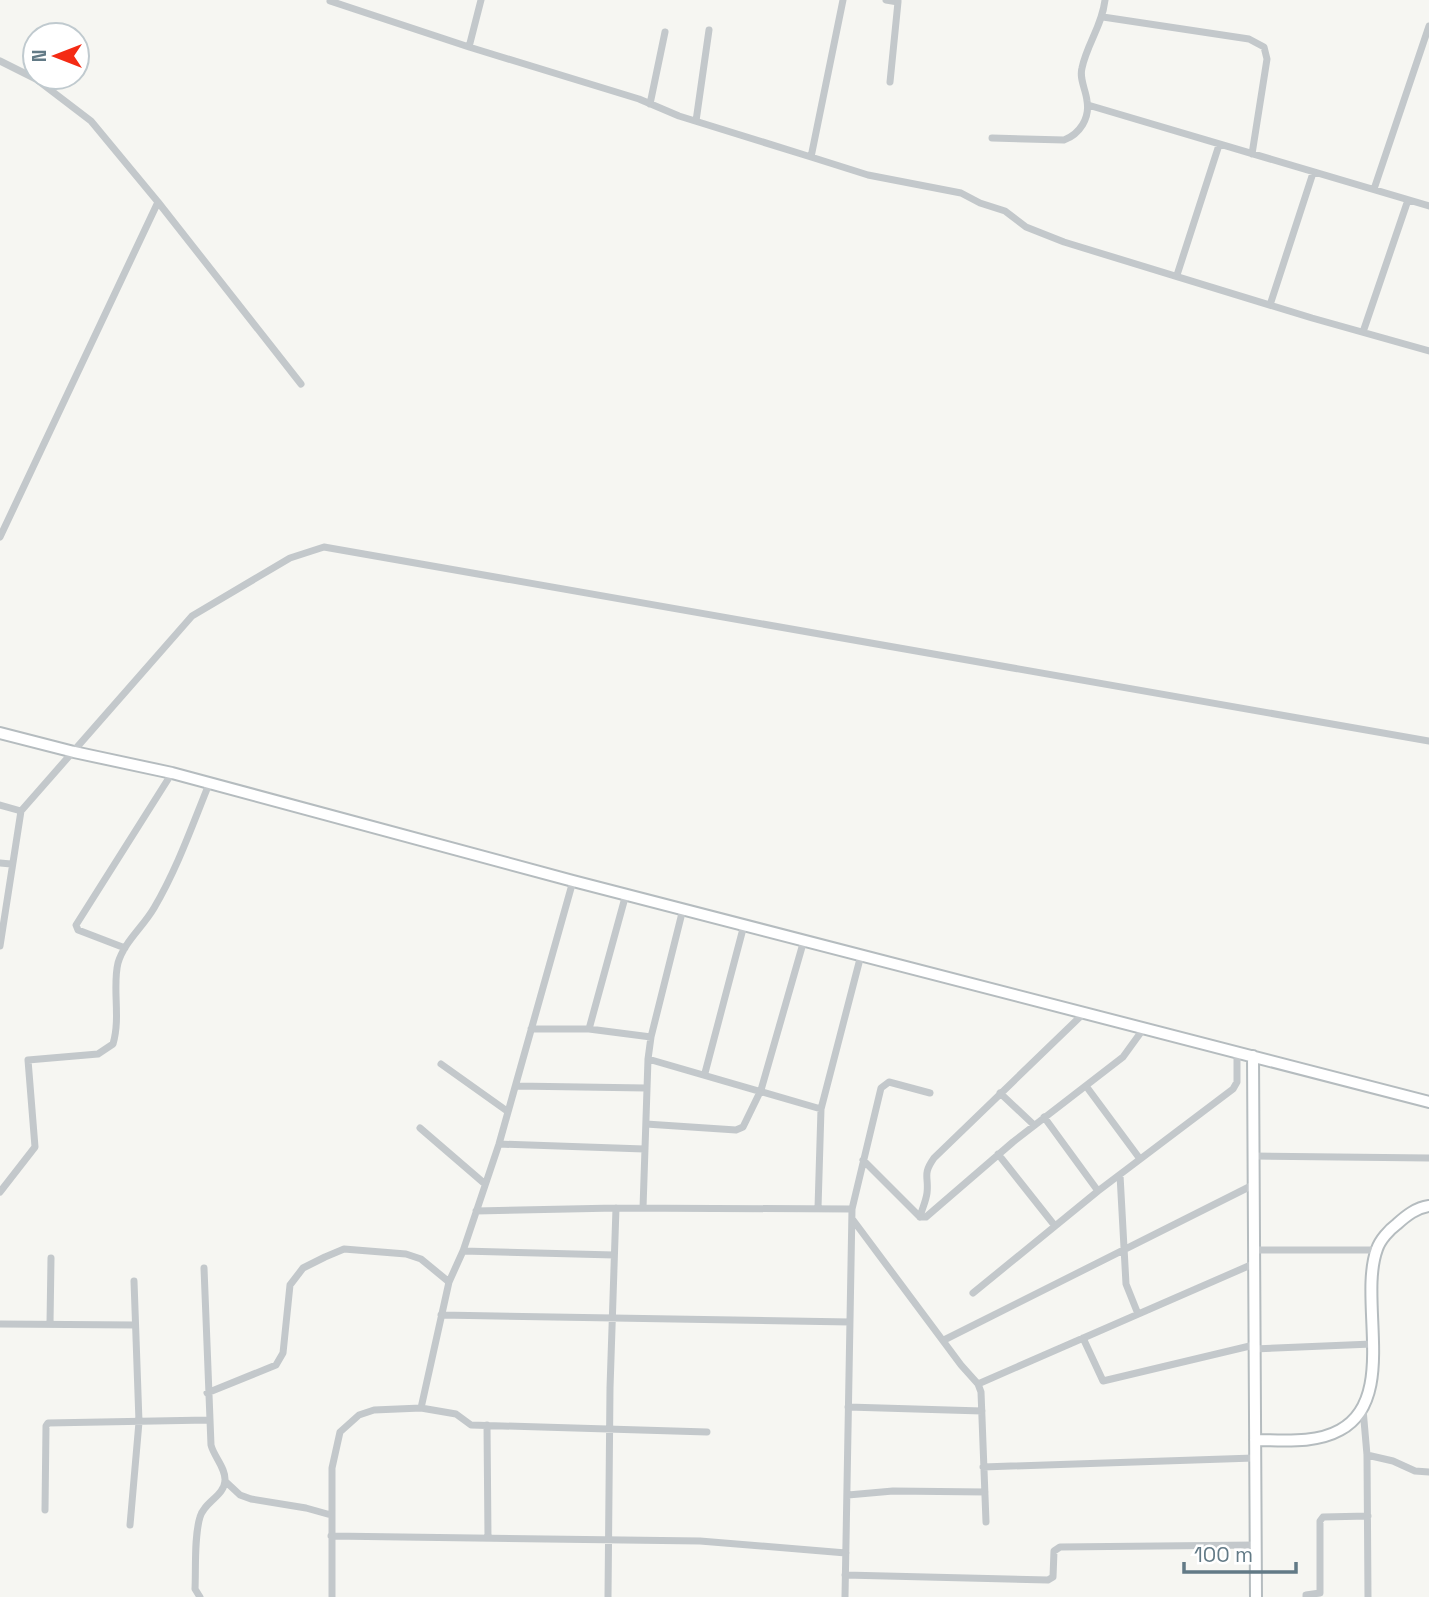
<svg xmlns="http://www.w3.org/2000/svg" width="1429" height="1597" font-family="'Space Grotesk',sans-serif">
<rect width="100%" height="100%" fill="#f6f6f2"/>
<g fill="none" stroke-linecap="round" stroke-linejoin="round">
<g stroke="#b5bcbf" stroke-width="14">
<path id="secondary" d="M 0,733 L 74,752 L 172,773 L 573,881 L 1429,1102
M 1253,1056 L 1256,1597
M 1255,1440 C 1282,1440 1315,1444 1340,1430 C 1398,1399 1358,1300 1377,1249 C 1380,1240 1389,1230 1397,1224 C 1407,1215 1416,1208 1429,1206"/>
</g>
<path stroke="#c3c8cb" stroke-width="7" d="M 886,0 L 898,2 L 898,0
M 330,1 L 469,47 L 481,0
M 1103,17 L 1249,39 L 1264,47 L 1267,59 L 1252,154
M 469,47 L 639,99 L 679,116 L 811,157 L 843,0
M 0,61 L 36,79 L 91,121 L 158,202 L 301,384
M 890,82 L 898,2
M 650,104 L 665,32
M 1088,105 L 1429,206
M 696,121 L 709,30
M 992,138 L 1064,140 C 1080,134 1090,118 1087,101 C 1086,90 1079,79 1082,68 C 1087,44 1102,26 1105,0
M 811,157 L 868,175 L 961,193 L 980,203 L 1005,211 L 1026,227 L 1064,242 L 1312,318 L 1429,351
M 1374,189 L 1429,26
M 1177,275 L 1219,145
M 1270,305 L 1313,173
M 1363,332 L 1408,200
M 0,537 L 158,202
M 0,805 L 21,811
M 0,863 L 11,864
M 0,946 L 21,811 L 192,616 L 290,558 L 324,547 L 1429,741
M 125,948 L 78,930 L 76,925 L 172,773
M 531,1029 L 589,1029 L 651,1037
M 589,1029 L 626,894
M 648,1059 L 821,1109
M 441,1064 L 507,1111
M 705,1073 L 744,925
M 516,1086 L 646,1088
M 1086,1086 L 1140,1159
M 1000,1093 L 1034,1125
M 1044,1117 L 1098,1191
M 646,1124 L 736,1130 L 743,1127 L 761,1090 L 804,940
M 420,1128 L 485,1184
M 499,1144 L 644,1149
M 998,1154 L 1055,1226
M 1254,1156 L 1429,1158
M 863,1160 L 920,1217 C 922,1209 926,1201 927,1193 C 929,1176 922,1175 934,1158 L 1084,1013
M 1120,1175 L 1126,1284 L 1138,1314
M 0,1192 L 35,1147 L 28,1060 L 98,1054 L 113,1044 C 121,1017 112,987 118,963 C 124,942 143,927 154,908 C 177,869 192,826 209,784
M 643,1208 L 648,1059 L 651,1037 L 683,909
M 818,1208 L 821,1109 L 861,955
M 476,1211 L 616,1208 L 852,1209
M 920,1217 L 926,1217 L 1013,1142 L 1123,1057 L 1144,1028
M 853,1220 L 961,1365 L 978,1384 L 981,1392 L 986,1522
M 1253,1250 L 1376,1250
M 463,1251 L 614,1255
M 973,1293 L 1098,1191 L 1233,1089 L 1237,1082 L 1237,1052
M 441,1315 L 850,1322
M 0,1324 L 135,1325
M 50,1324 L 51,1258
M 1083,1338 L 1103,1381 L 1254,1345
M 944,1340 L 1253,1185
M 1253,1349 L 1372,1344
M 978,1384 L 1253,1264
M 207,1393 L 276,1365 L 283,1353 L 290,1285 L 303,1268 L 325,1257 L 344,1249 L 406,1254 L 421,1259 L 449,1282
M 848,1407 L 982,1411
M 421,1408 L 456,1414 L 471,1425 L 707,1432
M 1363,1409 L 1367,1455 L 1368,1597
M 487,1425 L 488,1538
M 1367,1455 L 1393,1461 L 1415,1471 L 1429,1472
M 983,1467 L 1254,1458
M 225,1481 L 240,1495 L 251,1499 L 306,1508 L 331,1515
M 848,1495 L 893,1491 L 985,1492
M 45,1510 L 46,1426 L 48,1423 L 208,1420
M 130,1525 L 139,1422 L 134,1281
M 331,1536 L 700,1541 L 846,1553
M 845,1575 L 1048,1580 L 1053,1577 L 1054,1551 L 1060,1547 L 1255,1545
M 200,1597 L 195,1589 C 196,1567 194,1537 200,1517 C 204,1502 224,1496 225,1481 C 226,1468 214,1457 211,1445 L 204,1268
M 332,1597 L 332,1468 L 340,1432 L 359,1415 L 374,1410 L 421,1408 L 449,1282 L 463,1251 L 499,1144 L 573,881
M 608,1597 L 610,1388 L 616,1208
M 845,1597 L 852,1209 L 881,1088 L 889,1082 L 930,1093
M 1306,1597 L 1306,1595 L 1320,1593 L 1320,1521 L 1323,1517 L 1368,1516"/>
<use href="#secondary" stroke="#fff" stroke-width="10"/>
</g>
<g transform="translate(56 56) rotate(270)"><circle r="33" fill="#ffffff" stroke="#c0cacf" stroke-width="2"/>
<path d="M0-5L12 26L0 18L-12 26Z" fill="#f42b14"/>
<text y="-10" font-size="19" font-weight="bold" text-anchor="middle" fill="#627a86">N</text>
</g>
<path d="M1184 1562v10h112v-10" fill="none" stroke="#627a86" stroke-width="3.5"/>
<text x="1194" y="1562" font-size="21" fill="#627a86" stroke="#ffffff" stroke-width="5" paint-order="stroke">100 m</text>
</svg>
